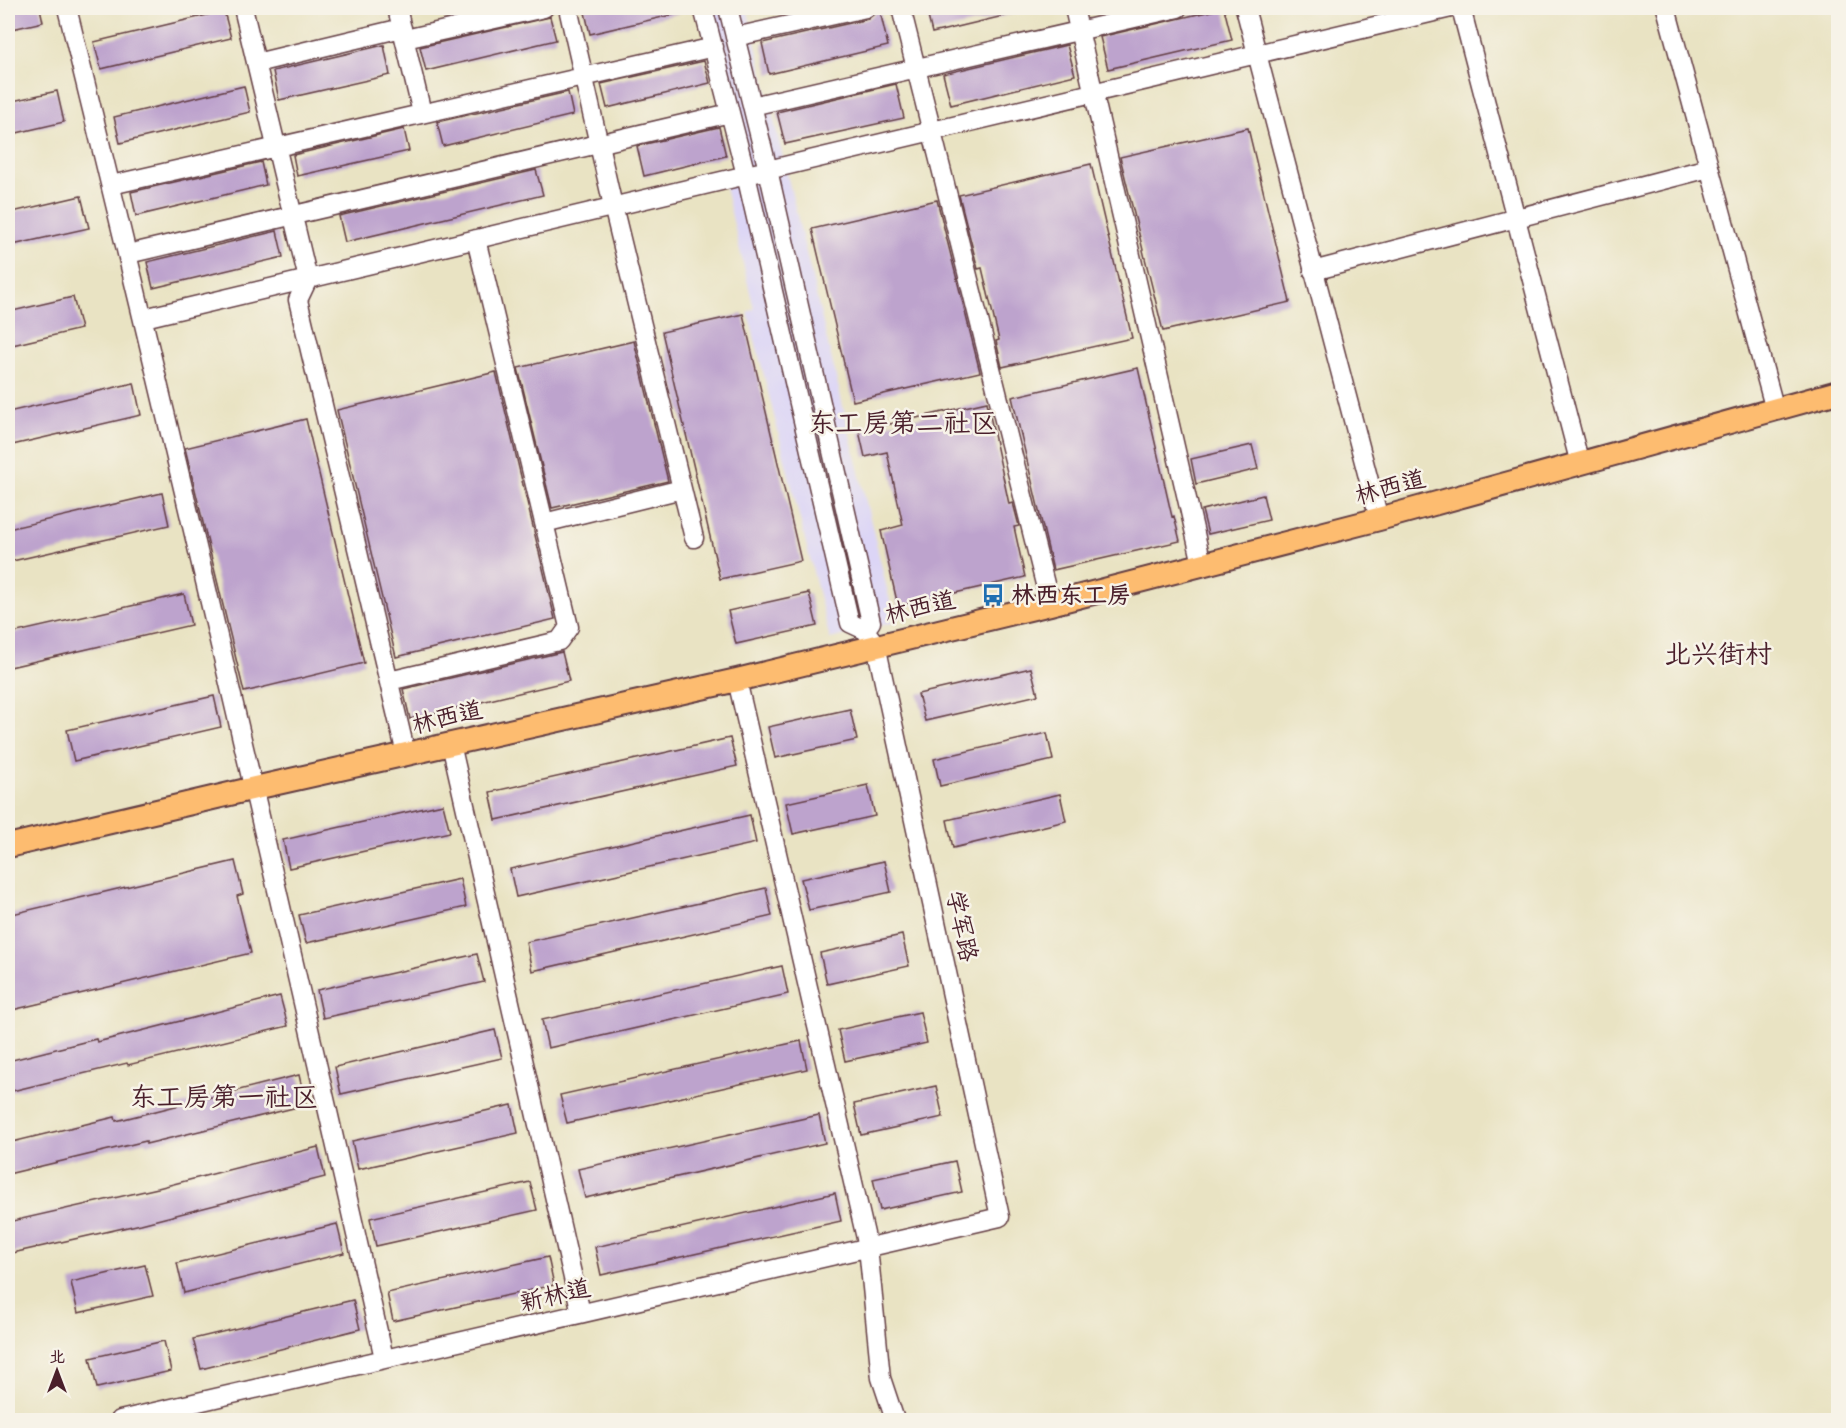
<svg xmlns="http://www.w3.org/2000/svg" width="1846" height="1428" font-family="'Indie Flower','LXGW WenKai TC',sans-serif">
<rect width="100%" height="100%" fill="#f7f3e8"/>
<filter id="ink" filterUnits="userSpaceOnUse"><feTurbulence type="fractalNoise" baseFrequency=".0167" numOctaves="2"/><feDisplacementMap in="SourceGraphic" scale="12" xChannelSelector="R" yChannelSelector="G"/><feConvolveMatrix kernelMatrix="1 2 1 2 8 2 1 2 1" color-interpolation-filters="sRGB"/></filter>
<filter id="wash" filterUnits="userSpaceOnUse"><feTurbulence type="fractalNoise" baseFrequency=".008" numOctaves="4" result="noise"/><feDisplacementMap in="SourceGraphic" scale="24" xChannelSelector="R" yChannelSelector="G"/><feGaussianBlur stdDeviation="1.35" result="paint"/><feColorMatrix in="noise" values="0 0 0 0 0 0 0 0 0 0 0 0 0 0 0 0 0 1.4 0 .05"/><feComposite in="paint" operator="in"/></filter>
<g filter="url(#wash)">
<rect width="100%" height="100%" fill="#e9e3c3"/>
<path fill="#dcd5f6" d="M 703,8 L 747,8 L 895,622 L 830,639 L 748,312 L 754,309 L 724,183 L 745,179 Z"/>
<g id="blocks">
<path fill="#bda3cd" d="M 8,8 L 40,8 L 43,22 L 8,30 Z
M 584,8 L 679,8 L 680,13 L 590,34 Z
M 926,8 L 1015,8 L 1016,13 L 932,33 Z
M 1224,8 L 1232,40 L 1108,69 L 1100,37 Z
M 224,11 L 231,38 L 101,69 L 94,42 Z
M 877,11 L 880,11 L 888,46 L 769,74 L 762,43 L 868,19 Z
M 550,17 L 556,40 L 426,71 L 420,47 Z
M 384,45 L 390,75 L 279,100 L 273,71 Z
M 1067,45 L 1075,75 L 951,105 L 943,74 Z
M 704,61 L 710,83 L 607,108 L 601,84 Z
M 896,84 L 904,118 L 785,144 L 777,112 Z
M 244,86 L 250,112 L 120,143 L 114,117 Z
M 57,91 L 64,122 L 8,135 L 8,102 Z
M 568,92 L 573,115 L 443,146 L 437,122 Z
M 719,127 L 726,156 L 644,176 L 637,146 Z
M 1248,128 L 1290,302 L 1163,331 L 1120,157 Z
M 404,129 L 409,151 L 297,176 L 293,155 Z
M 261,162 L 266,185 L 136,216 L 131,192 Z
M 1091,164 L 1132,338 L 1002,367 L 996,341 L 999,340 L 982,268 L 978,269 L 959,195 Z
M 536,170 L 543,195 L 345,242 L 339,216 Z
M 81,196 L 89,228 L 8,246 L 8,213 Z
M 937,200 L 980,372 L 853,401 L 812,229 Z
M 277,231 L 283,257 L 153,288 L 147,262 Z
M 73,297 L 81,329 L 8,346 L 8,312 Z
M 743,314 L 801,561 L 720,579 L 662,332 Z
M 634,341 L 668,481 L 552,508 L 518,368 Z
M 1138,368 L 1172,517 L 1174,516 L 1180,541 L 1053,570 L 1012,397 Z
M 496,372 L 555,619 L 396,657 L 337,410 Z
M 134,383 L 141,415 L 8,446 L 8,412 Z
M 987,402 L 1009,504 L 1013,503 L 1019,526 L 1014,527 L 1025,577 L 898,606 L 881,531 L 903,525 L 887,452 L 865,457 L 859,431 Z
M 306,419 L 364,663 L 244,692 L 185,448 Z
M 1252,445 L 1258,469 L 1196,484 L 1191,459 Z
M 162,493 L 169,525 L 8,562 L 8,529 Z
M 1263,495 L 1269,520 L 1208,534 L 1202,510 Z
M 809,593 L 817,626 L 736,644 L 728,611 Z
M 184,594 L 191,625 L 10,667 L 8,655 L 8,634 Z
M 562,652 L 569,681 L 410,719 L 403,689 Z
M 1031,668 L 1038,695 L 925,721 L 918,694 Z
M 214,696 L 221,727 L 74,761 L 67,730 Z
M 850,709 L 857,740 L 775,758 L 768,727 Z
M 1047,733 L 1053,760 L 940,786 L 934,759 Z
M 730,738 L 737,766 L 496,820 L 490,792 Z
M 868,785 L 875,816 L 793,834 L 786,803 Z
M 1060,794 L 1066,821 L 953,848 L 947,820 Z
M 443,804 L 450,832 L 289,868 L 283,840 Z
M 750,815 L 756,843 L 516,897 L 510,869 Z
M 235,861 L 243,894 L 237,896 L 251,953 L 8,1011 L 8,915 Z
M 884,861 L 891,892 L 809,910 L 801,879 Z
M 460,879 L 466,907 L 306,943 L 299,915 Z
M 766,888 L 772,916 L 532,971 L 526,942 Z
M 902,935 L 909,966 L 827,984 L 820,953 Z
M 477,954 L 484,982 L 323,1018 L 317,990 Z
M 782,966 L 788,994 L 548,1048 L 542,1020 Z
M 280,996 L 288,1026 L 128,1065 L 127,1063 L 8,1092 L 8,1061 L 96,1039 L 97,1042 Z
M 920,1012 L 927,1043 L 845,1061 L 838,1030 Z
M 495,1030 L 502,1058 L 341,1094 L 335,1067 Z
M 801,1041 L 807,1069 L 567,1123 L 560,1095 Z
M 299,1075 L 306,1105 L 146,1144 L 146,1141 L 8,1174 L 8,1143 L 115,1117 L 116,1121 Z
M 936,1086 L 943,1117 L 861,1135 L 854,1104 Z
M 512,1105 L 518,1133 L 358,1169 L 352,1141 Z
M 819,1115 L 825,1143 L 585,1198 L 578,1169 Z
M 318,1147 L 325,1177 L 141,1224 L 8,1254 L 8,1222 L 158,1188 Z
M 955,1161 L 962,1192 L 880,1210 L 873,1179 Z
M 530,1182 L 537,1210 L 376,1246 L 370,1218 Z
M 835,1193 L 841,1221 L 601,1275 L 595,1247 Z
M 337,1224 L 344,1253 L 184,1293 L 177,1263 Z
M 548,1257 L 554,1285 L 393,1321 L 387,1293 Z
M 145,1265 L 153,1296 L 78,1313 L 71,1282 Z
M 353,1300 L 360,1329 L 201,1369 L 193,1339 Z
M 164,1341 L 171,1371 L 97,1388 L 90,1358 Z"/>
</g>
</g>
<g filter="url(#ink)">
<use href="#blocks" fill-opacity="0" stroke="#623c42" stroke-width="1.5"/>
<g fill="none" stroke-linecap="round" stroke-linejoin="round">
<g stroke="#623c42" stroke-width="21">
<path id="minor" d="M 67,8 C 178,457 282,907 384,1358
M 243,8 L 308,279 L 298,300 L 406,754
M 397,8 L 422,113
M 568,8 L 613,206 L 694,538
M 703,8 L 746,175 L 850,623 L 865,630
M 901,8 L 1050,604
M 1074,8 L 1202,564
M 1245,8 L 1379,519
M 1461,8 L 1580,464
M 1666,8 L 1775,410
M 735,37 L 866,8
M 405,39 L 544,8
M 256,63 L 402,28
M 752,106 L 1178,8
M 111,185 L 714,47
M 128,254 L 730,113
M 1313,271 L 1709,168
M 144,318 L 1451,8
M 544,523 L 682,489
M 737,680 L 868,1247 L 881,1378 L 895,1420
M 389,681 L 559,641 L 569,627 L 476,239
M 451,744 L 581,1313
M 120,1420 L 1000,1217 L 876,645 L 865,630 L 871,622 L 768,170 L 728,8"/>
</g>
<g stroke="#623c42" stroke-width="26">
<path id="major" d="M 8,846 L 255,788 L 737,680 L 1050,604 L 1379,519 L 1838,392"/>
</g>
<use href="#minor" stroke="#fff" stroke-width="18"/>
<use href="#major" stroke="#fdbc70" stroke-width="22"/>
</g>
</g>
<defs>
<g id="bus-bare" transform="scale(1.8)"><path d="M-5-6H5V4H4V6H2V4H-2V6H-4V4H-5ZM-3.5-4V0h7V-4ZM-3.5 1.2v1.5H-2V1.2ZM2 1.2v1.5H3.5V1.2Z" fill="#1f6fb2" stroke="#f7f3e8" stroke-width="2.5" paint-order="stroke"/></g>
</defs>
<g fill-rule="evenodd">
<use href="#bus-bare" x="993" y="595"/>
</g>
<g text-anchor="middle" stroke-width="5" stroke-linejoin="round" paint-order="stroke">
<g font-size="24" fill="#4a1f2b" stroke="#f7f3e8">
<text transform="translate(1390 487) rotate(-15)" y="8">林西道</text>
<text transform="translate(920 607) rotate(-13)" y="8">林西道</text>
<text transform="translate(447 717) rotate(-13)" y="8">林西道</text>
<text transform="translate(962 926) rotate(78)" y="8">学军路</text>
<text transform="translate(555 1295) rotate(-13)" y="8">新林道</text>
</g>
<g font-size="24" font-weight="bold" fill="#4a1f2b" stroke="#f7f3e8" text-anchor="start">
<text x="1011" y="603">林西东工房</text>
</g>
<g font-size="27" fill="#4a1f2b" stroke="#f7f3e8">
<text x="903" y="432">东工房第二社区</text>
<text x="1718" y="663">北兴街村</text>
<text x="224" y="1106">东工房第一社区</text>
</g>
</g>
<rect width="1846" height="1428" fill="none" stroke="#f7f3e8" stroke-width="30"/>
<g transform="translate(57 1371)" stroke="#f7f3e8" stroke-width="4.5" paint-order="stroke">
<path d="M0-4.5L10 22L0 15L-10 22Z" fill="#4a1f2b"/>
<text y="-9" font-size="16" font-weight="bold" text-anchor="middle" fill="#4a1f2b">北</text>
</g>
</svg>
